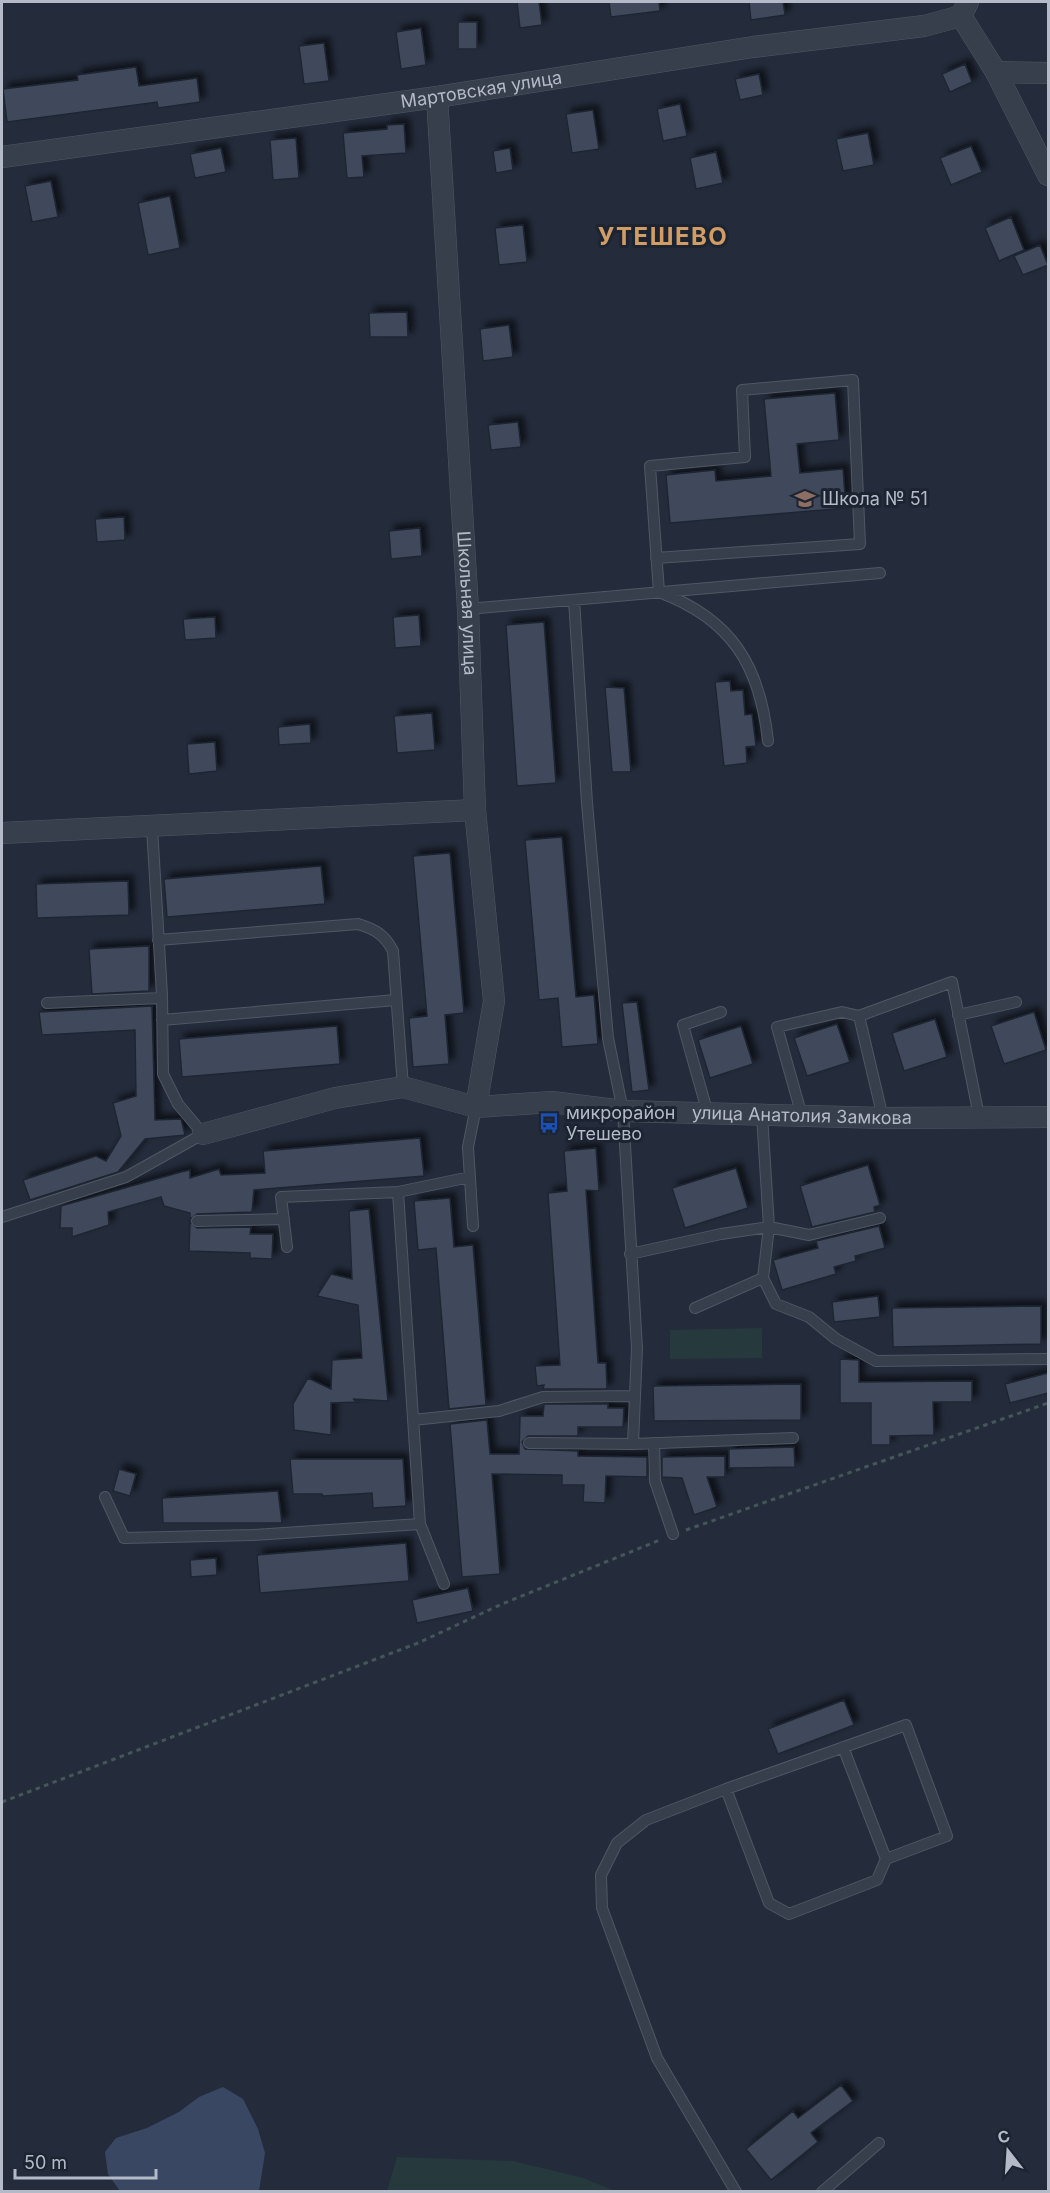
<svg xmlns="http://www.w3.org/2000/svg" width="1050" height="2193" font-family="Inter,sans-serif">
<defs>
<filter id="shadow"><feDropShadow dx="5.5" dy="-5.5" stdDeviation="3" flood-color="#0009"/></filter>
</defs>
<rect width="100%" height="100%" fill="#242c3c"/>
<path fill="#26393d" d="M 762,1328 L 762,1358 L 670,1359 L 670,1330 Z
M 397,2157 L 513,2161 L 583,2178 L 615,2191 L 387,2191 Z"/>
<path fill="#394763" d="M 223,2087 L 243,2099 L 258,2129 L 265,2153 L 259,2191 L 120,2191 L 108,2174 L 105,2152 L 116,2138 L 147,2128 L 179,2112 L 199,2097 Z"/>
<path fill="#404a5b" stroke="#1f2633" stroke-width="1.5" filter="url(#shadow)" d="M 517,2 L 539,2 L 542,25 L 520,28 Z
M 609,2 L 659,2 L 660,11 L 611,17 Z
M 749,2 L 783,2 L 785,15 L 751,20 Z
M 458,22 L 477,22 L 477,49 L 458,49 Z
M 421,28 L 426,65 L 401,69 L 396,32 Z
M 324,43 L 329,81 L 304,84 L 299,46 Z
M 965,64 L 972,82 L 950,92 L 942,74 Z
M 136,67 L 139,86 L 197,78 L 200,102 L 158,108 L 157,102 L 7,122 L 3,89 L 78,80 L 77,75 Z
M 759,74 L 763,95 L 740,100 L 735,79 Z
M 680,104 L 687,136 L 663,141 L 657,109 Z
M 593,110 L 599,149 L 572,153 L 566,114 Z
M 404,124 L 406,153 L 362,156 L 364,177 L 347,178 L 343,133 L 387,129 L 387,125 Z
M 868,133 L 874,165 L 843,171 L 836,139 Z
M 296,138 L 299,178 L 273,180 L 270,140 Z
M 971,146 L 982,172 L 951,185 L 940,158 Z
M 221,148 L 226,172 L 195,178 L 190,154 Z
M 510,148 L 513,170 L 496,173 L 493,151 Z
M 716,152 L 723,183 L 696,189 L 690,158 Z
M 51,181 L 58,217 L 32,222 L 25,186 Z
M 170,196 L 180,248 L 148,255 L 138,203 Z
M 1011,217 L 1024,250 L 999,261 L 985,228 Z
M 523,225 L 527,262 L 499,265 L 495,228 Z
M 1040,245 L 1048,265 L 1023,275 L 1014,256 Z
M 407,312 L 408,337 L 370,337 L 369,313 Z
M 509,325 L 513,357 L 483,361 L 480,329 Z
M 835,393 L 839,440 L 797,444 L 800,473 L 843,469 L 846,508 L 670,523 L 666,475 L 715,470 L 716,481 L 771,476 L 764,399 Z
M 518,422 L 521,447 L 491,450 L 488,425 Z
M 124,517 L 125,540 L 97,542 L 95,519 Z
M 420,528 L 422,556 L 391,559 L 389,531 Z
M 419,615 L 421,646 L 395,648 L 393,617 Z
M 215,617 L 216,638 L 185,640 L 183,619 Z
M 544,622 L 556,783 L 517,786 L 506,625 Z
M 730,681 L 731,691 L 743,690 L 745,715 L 752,714 L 756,746 L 746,747 L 747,763 L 724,766 L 715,682 Z
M 605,687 L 624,688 L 631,772 L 612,772 Z
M 432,713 L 435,750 L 397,753 L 394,716 Z
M 310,724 L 311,743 L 279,745 L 278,727 Z
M 215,742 L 217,771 L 189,774 L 187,744 Z
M 562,837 L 576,997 L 594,995 L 598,1044 L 562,1047 L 558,998 L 539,1000 L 525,840 Z
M 450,853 L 464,1013 L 445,1015 L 449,1064 L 413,1067 L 409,1018 L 427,1016 L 413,856 Z
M 321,866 L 325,904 L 167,917 L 164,879 Z
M 128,881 L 129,915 L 37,918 L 36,884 Z
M 149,946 L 149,991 L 92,994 L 89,949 Z
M 637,1002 L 649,1090 L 632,1092 L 622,1003 Z
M 152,1006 L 155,1120 L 181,1119 L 185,1135 L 145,1139 L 118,1172 L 30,1200 L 23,1180 L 96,1156 L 106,1161 L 121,1136 L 113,1103 L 136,1096 L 135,1030 L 42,1035 L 39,1012 Z
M 1034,1012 L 1046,1050 L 1004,1064 L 991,1026 Z
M 935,1019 L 947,1057 L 904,1071 L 892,1033 Z
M 837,1024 L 850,1062 L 807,1076 L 794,1038 Z
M 337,1026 L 340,1064 L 182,1077 L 179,1039 Z
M 741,1026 L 753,1064 L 710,1078 L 698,1040 Z
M 420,1138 L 424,1176 L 254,1190 L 252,1212 L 197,1214 L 190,1219 L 190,1213 L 164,1206 L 161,1197 L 108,1212 L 109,1225 L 72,1237 L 72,1228 L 60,1228 L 61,1206 L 181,1172 L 190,1170 L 190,1178 L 219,1169 L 221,1175 L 265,1173 L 263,1151 Z
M 596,1148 L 599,1191 L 586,1190 L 598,1363 L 606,1363 L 607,1389 L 543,1389 L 544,1385 L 537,1386 L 535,1366 L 560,1365 L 548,1193 L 567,1191 L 564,1151 Z
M 868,1165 L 880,1205 L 874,1207 L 875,1212 L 812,1227 L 800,1186 Z
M 736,1168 L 748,1208 L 685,1228 L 672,1188 Z
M 450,1198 L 454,1247 L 473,1245 L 486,1405 L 449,1409 L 436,1248 L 418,1250 L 414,1201 Z
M 369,1209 L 388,1401 L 353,1399 L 358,1402 L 331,1403 L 331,1435 L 294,1430 L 293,1404 L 308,1378 L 331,1389 L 332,1360 L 362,1358 L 358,1305 L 317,1296 L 331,1274 L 352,1279 L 349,1211 Z
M 190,1222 L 197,1228 L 251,1227 L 250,1234 L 273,1234 L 272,1259 L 250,1258 L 250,1253 L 189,1251 Z
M 879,1226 L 885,1248 L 855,1256 L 856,1261 L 834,1267 L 836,1274 L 782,1290 L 773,1260 L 818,1248 L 816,1241 Z
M 878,1296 L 880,1317 L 834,1322 L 832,1302 Z
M 1041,1306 L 1041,1344 L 893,1347 L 892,1308 Z
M 840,1359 L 859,1360 L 859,1382 L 972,1381 L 972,1402 L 933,1402 L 934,1435 L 890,1436 L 890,1445 L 871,1445 L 871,1403 L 840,1403 Z
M 1048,1373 L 1048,1393 L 1010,1403 L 1005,1384 Z
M 801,1384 L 801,1420 L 654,1421 L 653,1386 Z
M 544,1404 L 608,1404 L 608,1408 L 624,1408 L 623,1427 L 578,1427 L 578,1436 L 528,1436 L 522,1442 L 525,1449 L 578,1451 L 578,1456 L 647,1457 L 647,1477 L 606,1476 L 605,1503 L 583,1502 L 584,1485 L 562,1485 L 562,1475 L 492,1474 L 500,1574 L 462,1577 L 450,1424 L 487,1420 L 490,1454 L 519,1454 L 520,1416 L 543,1416 Z
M 794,1447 L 795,1467 L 729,1468 L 729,1449 Z
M 725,1456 L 725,1477 L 707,1477 L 717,1507 L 694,1515 L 682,1478 L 662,1477 L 662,1457 Z
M 290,1459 L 403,1459 L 406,1506 L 373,1508 L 372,1493 L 323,1496 L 322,1494 L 293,1494 Z
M 119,1469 L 136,1474 L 130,1496 L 113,1491 Z
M 278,1491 L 282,1523 L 163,1523 L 162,1498 Z
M 406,1543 L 409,1581 L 260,1593 L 257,1555 Z
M 216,1558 L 217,1575 L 191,1577 L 190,1560 Z
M 468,1588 L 473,1611 L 417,1623 L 412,1600 Z
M 844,1700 L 854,1725 L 778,1754 L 768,1729 Z
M 841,2085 L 853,2101 L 811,2133 L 818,2142 L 771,2180 L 746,2149 L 793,2111 L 798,2118 Z"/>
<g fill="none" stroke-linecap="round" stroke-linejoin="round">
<g stroke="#505764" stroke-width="12">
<path id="lane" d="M 656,558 L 860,544 L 853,380 L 742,390 L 745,457 L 650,466 L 659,592 C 732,619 760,666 768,741
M 574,600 L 587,803 L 608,1038 L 623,1111 L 637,1348 L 633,1444
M 468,609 L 880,573
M 158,940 L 358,924 C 375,929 385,935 393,951 L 403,1087
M 47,1003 L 162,998
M 958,1015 L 1016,1002
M 162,1020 L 396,1000
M 708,1114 L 683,1025 L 721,1012
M 762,1115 L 769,1227 L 763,1278 L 776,1304 L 809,1317 L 836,1339 L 876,1361 L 1048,1359
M 802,1116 L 777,1027 L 842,1012 L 859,1016
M 883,1118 L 859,1016 L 952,982 L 979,1116
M 398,1192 L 420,1524 L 444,1584
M 2,1217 L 126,1177 L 203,1134 L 178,1104 L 163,1074 L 162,995 L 152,827
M 197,1221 L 284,1219
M 473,1226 L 468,1147 L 476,1107
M 287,1247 L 281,1197 L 398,1192 L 470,1177
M 630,1254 L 721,1234 L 769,1227 L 809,1235 L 880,1218
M 695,1308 L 763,1278
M 413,1420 L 499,1411 L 543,1397 L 635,1396
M 529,1443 L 633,1444 L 793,1438
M 654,1443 L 655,1481 L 673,1534
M 105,1497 L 124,1538 L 253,1535 L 420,1524
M 843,1747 L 886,1859
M 726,1789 L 769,1903 L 789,1914 L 877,1880 L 886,1859 L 947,1836 L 906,1725 L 726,1789 L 646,1820 L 617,1843 L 601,1875 L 602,1908 L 657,2058 L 736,2192
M 822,2192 L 879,2143"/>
</g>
<g stroke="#505764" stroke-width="22">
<g id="street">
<path d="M 968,2 L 961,16 L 996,72 L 1048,175"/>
<path d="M 996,72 L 1048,73"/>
<path id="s1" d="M 437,97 L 468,609 L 475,810 L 494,1001 L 476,1107"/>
<path id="s2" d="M 2,157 L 437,97 L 753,47 L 924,26 L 961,16"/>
<path d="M 2,833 L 475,810"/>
<path id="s3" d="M 203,1134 L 335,1098 L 403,1087 L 476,1107 L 552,1102 L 623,1111 L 883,1118 L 1048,1117"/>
</g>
</g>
<path stroke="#44565a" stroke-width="3" stroke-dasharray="4.5 4.5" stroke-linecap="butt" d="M 686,1530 L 1048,1403
M 2,1802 L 418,1643 L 502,1604 L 660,1540"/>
<use href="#lane" stroke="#383f4c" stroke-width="10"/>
<use href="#street" stroke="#383f4c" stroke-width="21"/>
</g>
<defs>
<g id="school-bare" transform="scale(1.62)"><path d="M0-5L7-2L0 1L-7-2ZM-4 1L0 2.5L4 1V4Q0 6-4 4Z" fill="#8d6e63" stroke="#1d2431" stroke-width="2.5" paint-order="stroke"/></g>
<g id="bus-bare" transform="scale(1.62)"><path d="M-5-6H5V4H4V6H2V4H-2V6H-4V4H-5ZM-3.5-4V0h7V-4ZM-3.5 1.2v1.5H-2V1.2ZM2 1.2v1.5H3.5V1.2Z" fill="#1a4fb4" stroke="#1d2431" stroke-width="2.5" paint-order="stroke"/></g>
</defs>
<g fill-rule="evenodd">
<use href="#school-bare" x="805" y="499"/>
<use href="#bus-bare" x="549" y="1123"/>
</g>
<g text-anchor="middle" stroke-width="6" stroke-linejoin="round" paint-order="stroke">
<g font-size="18" fill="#b4bac8" stroke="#1d2431">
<text dy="6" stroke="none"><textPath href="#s2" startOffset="484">Мартовская улица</textPath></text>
<text dy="6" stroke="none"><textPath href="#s1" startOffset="507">Школьная улица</textPath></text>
<text dy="6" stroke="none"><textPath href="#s3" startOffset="608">улица Анатолия Замкова</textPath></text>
</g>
<g font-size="18" fill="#b4bac8" stroke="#1d2431" text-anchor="start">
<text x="822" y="505">Школа № 51</text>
<text x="566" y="1119">микрорайон<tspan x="566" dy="21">Утешево</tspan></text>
</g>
<g font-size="24" font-weight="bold" letter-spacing="1.5" fill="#d19d65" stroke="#1d2431">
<text x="663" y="245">УТЕШЕВО</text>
</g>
</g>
<rect width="1050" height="2193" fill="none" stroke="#b4bac8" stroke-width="6"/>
<g transform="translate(1008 2151) rotate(343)" stroke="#1d2431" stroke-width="4.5" paint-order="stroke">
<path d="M0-4.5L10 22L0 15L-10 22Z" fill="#b4bac8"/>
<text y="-9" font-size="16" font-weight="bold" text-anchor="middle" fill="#b4bac8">С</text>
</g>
<path d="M15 2169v9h141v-9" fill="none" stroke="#b4bac8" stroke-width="3"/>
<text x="24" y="2169" font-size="18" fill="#b4bac8" stroke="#1d2431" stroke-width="4.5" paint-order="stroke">50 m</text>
</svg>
